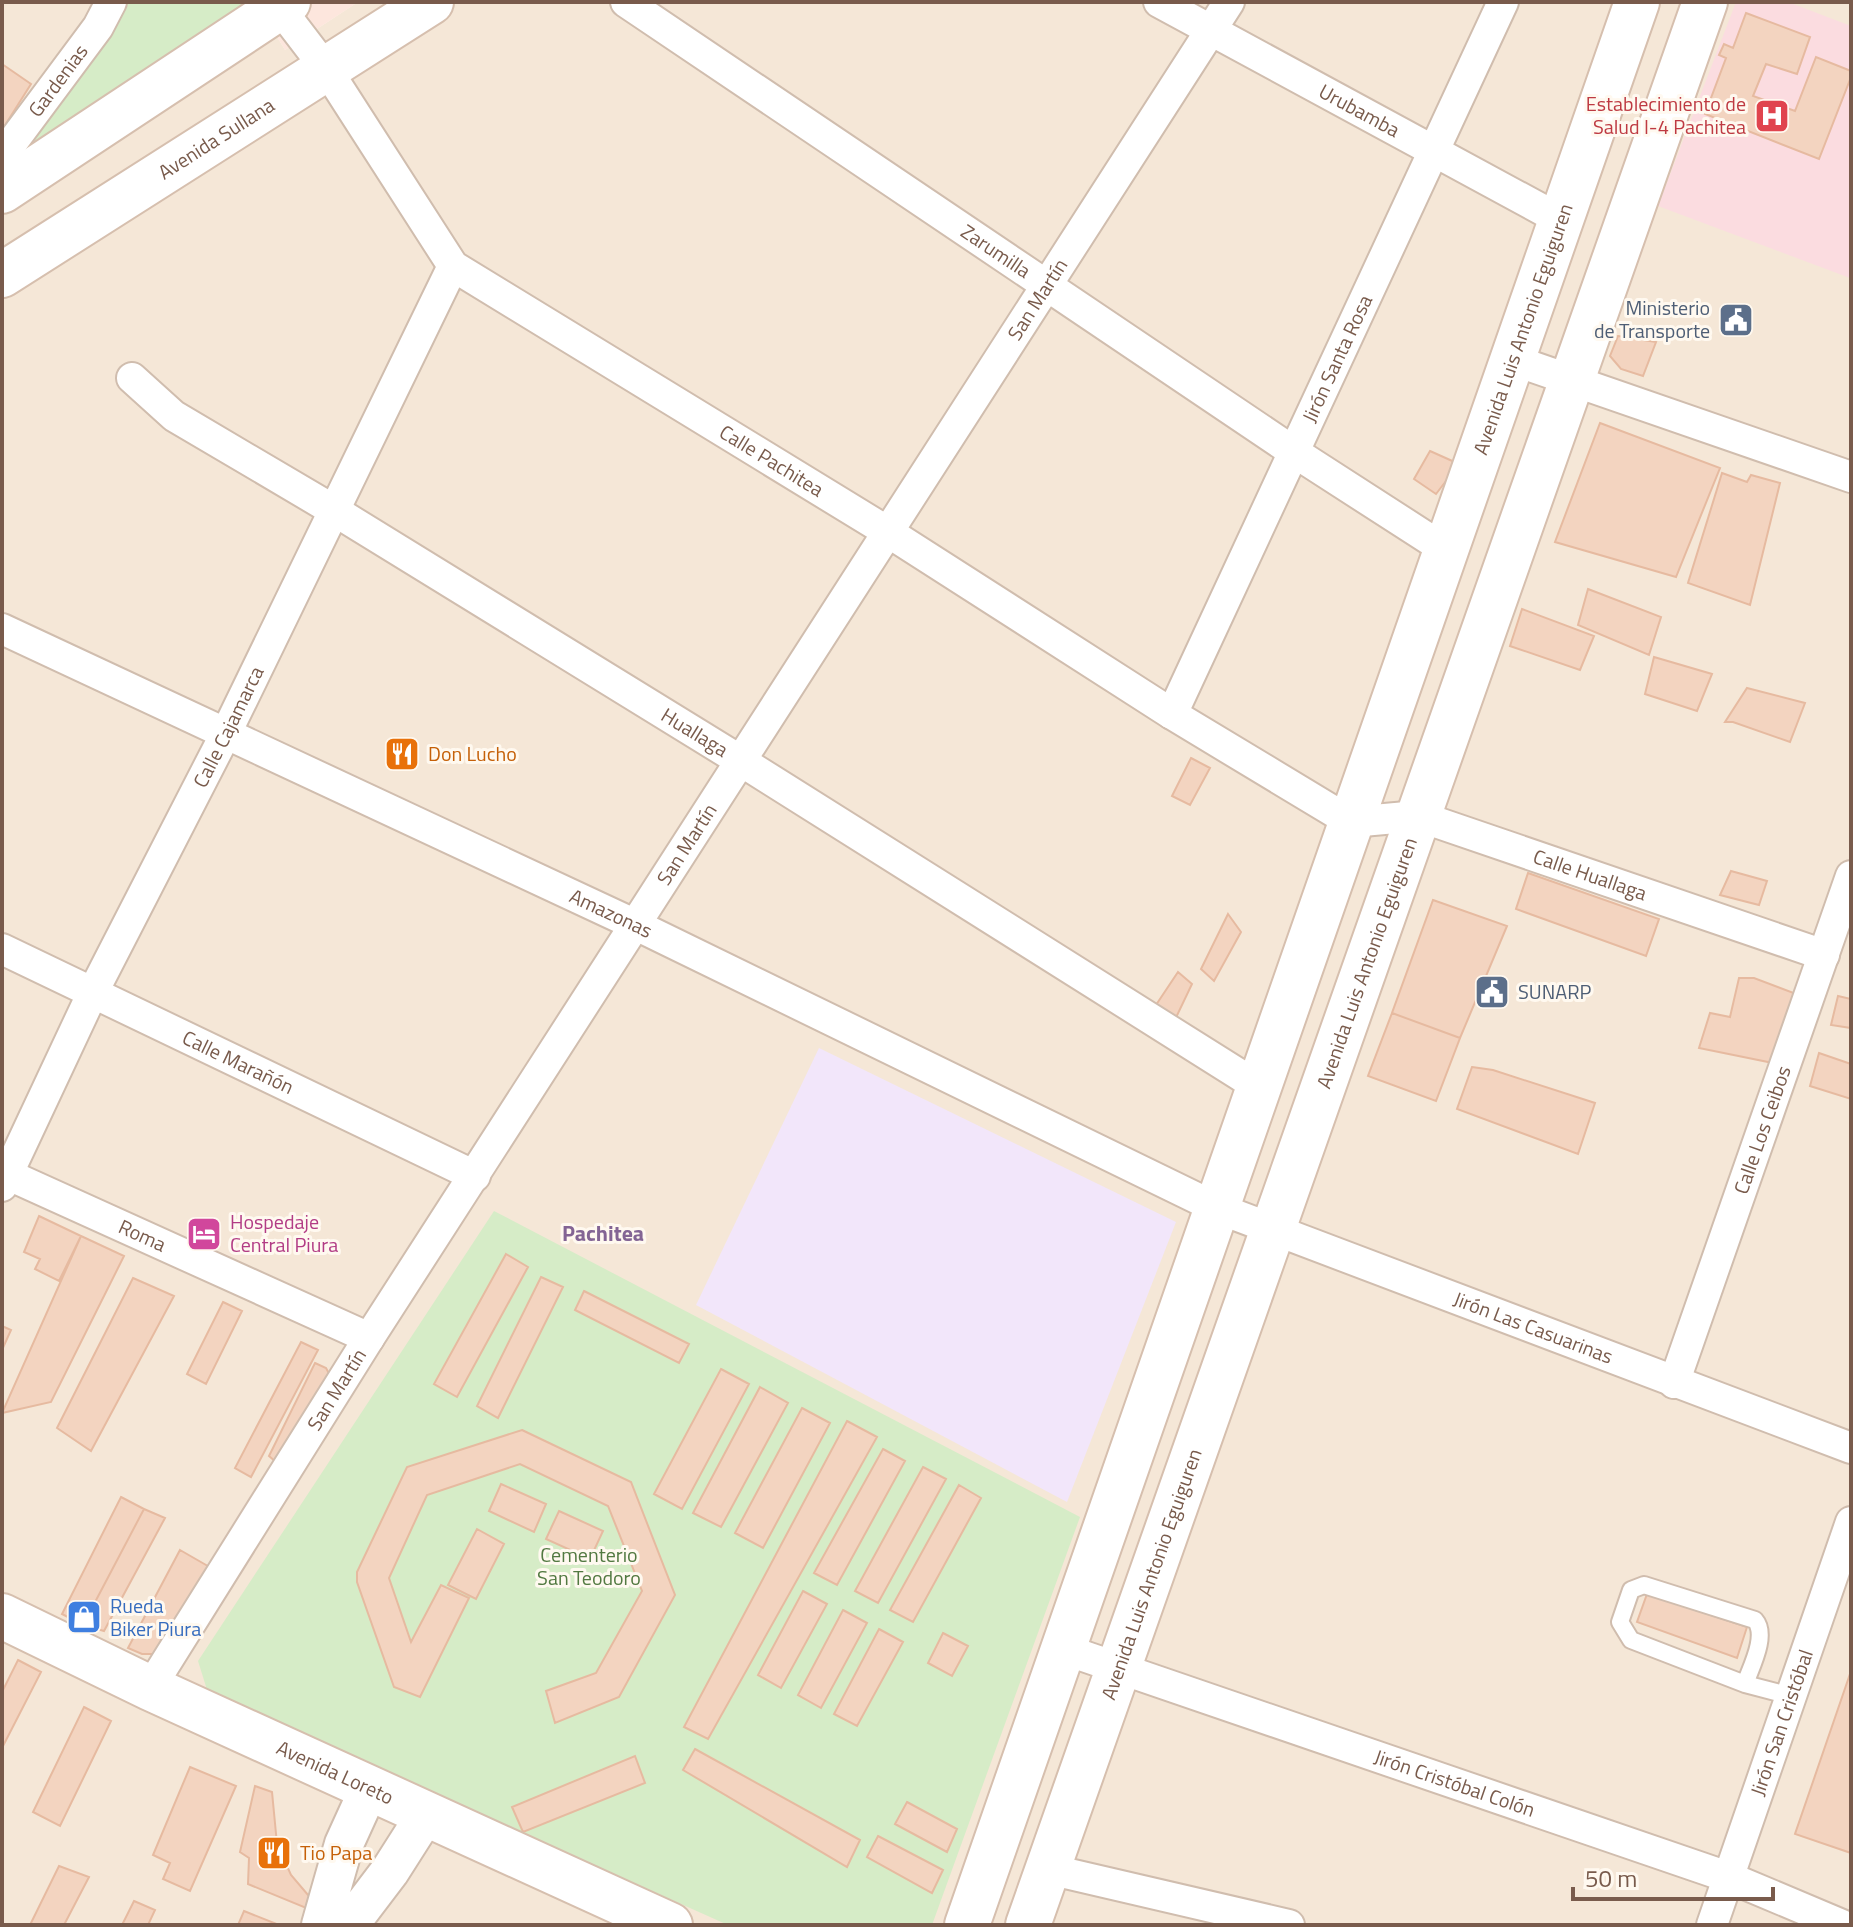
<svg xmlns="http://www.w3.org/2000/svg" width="1853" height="1927" font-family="'Titillium Web',sans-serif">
<rect width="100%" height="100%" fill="#fdf5e9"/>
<path fill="#f5e7d7" d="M 2,2 L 256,2 L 285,50 L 358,2 L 1851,2 L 1851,1925 L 2,1925 Z"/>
<path fill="#fde6dd" d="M 256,2 L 358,2 L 285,50 Z"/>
<path fill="#f2e6fa" d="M 819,1048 L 1176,1222 L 1067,1502 L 696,1305 Z"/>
<path fill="#fbdce0" d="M 1736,2 L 1788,2 L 1851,26 L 1850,278 L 1658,206 Z"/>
<path fill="#d6ecc7" d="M 111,2 L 275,2 L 2,191 L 2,156 Z
M 494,1211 L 1080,1517 L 932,1925 L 728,1925 L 208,1693 L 198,1661 Z"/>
<path fill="#f3d4c0" stroke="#e6baa0" stroke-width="2" d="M 1746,13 L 1810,37 L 1797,74 L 1766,64 L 1753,96 L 1795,111 L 1816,57 L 1851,71 L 1851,77 L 1819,159 L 1705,114 L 1726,58 L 1719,55 L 1724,44 L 1733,48 Z
M 2,64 L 31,84 L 2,130 Z
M 1618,336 L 1656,342 L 1643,376 L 1621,369 L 1610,356 Z
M 1600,423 L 1720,468 L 1676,577 L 1555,542 Z
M 1430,451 L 1459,464 L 1436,494 L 1414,479 Z
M 1722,473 L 1747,482 L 1751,475 L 1780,483 L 1750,605 L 1688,583 Z
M 1588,589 L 1661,617 L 1649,655 L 1578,625 Z
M 1522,609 L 1594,636 L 1580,670 L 1510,646 Z
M 1654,657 L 1712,674 L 1697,711 L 1645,694 Z
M 1747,688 L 1805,703 L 1790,742 L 1733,722 L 1725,722 Z
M 1191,758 L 1210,768 L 1190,805 L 1172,796 Z
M 1731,871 L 1767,881 L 1759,905 L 1720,895 Z
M 1528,873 L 1659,919 L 1646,956 L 1516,909 Z
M 1433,900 L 1507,926 L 1460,1038 L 1392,1013 Z
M 1228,914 L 1241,932 L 1214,981 L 1201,969 Z
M 1178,972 L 1192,984 L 1171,1028 L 1150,1014 Z
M 1739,978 L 1754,978 L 1799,995 L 1778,1064 L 1699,1048 L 1710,1013 L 1730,1017 Z
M 1838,996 L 1851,999 L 1851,1028 L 1831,1025 Z
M 1392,1013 L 1460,1038 L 1436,1101 L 1368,1076 Z
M 1819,1053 L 1851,1064 L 1851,1099 L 1810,1086 Z
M 1472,1067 L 1493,1070 L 1595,1103 L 1578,1154 L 1457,1109 Z
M 39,1216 L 81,1236 L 59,1281 L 35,1269 L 40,1259 L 24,1252 Z
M 81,1236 L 124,1256 L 51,1402 L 2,1413 Z
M 506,1254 L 528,1267 L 457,1397 L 434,1384 Z
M 541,1277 L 563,1287 L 498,1418 L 477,1406 Z
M 133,1278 L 174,1296 L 91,1451 L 57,1428 Z
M 584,1291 L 689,1344 L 679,1363 L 575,1310 Z
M 223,1302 L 242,1311 L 206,1384 L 187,1374 Z
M 2,1326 L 11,1330 L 2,1350 Z
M 301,1342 L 318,1350 L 251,1477 L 235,1468 Z
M 315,1363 L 326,1368 L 337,1388 L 284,1469 L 269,1456 Z
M 721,1369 L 749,1384 L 682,1509 L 654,1494 Z
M 760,1387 L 788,1403 L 721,1527 L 693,1513 Z
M 802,1408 L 830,1423 L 763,1548 L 735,1533 Z
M 847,1421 L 877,1437 L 708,1739 L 684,1727 Z
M 522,1430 L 631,1482 L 675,1595 L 619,1697 L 555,1723 L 546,1691 L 596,1673 L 642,1591 L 608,1506 L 520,1464 L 427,1495 L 389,1578 L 411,1642 L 441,1585 L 469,1598 L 420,1697 L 394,1687 L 357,1582 L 357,1572 L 407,1467 Z
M 883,1449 L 905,1461 L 837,1585 L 814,1573 Z
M 923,1467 L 946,1479 L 878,1603 L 855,1591 Z
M 501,1484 L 546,1504 L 534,1532 L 489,1511 Z
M 959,1485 L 981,1498 L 913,1622 L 890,1610 Z
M 121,1497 L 144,1509 L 83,1625 L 62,1614 Z
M 144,1509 L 165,1518 L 104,1631 L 83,1625 Z
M 559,1511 L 603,1531 L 590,1559 L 546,1539 Z
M 477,1529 L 504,1544 L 476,1599 L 448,1585 Z
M 180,1550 L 213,1569 L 156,1654 L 142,1654 L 128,1648 Z
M 803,1591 L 827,1604 L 781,1688 L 758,1675 Z
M 1647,1594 L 1747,1627 L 1737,1658 L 1637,1622 Z
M 843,1610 L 867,1623 L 821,1708 L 798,1695 Z
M 879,1629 L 903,1642 L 857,1726 L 834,1714 Z
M 943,1633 L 968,1646 L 952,1676 L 928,1663 Z
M 18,1660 L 41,1672 L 2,1748 L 2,1692 Z
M 1851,1671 L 1851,1853 L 1795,1834 Z
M 84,1707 L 111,1721 L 60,1826 L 33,1812 Z
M 695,1749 L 860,1840 L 847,1867 L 683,1770 Z
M 635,1756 L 645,1783 L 523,1832 L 512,1807 Z
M 190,1767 L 236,1786 L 190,1891 L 163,1879 L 170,1863 L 153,1855 Z
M 255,1786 L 272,1792 L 277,1844 L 291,1875 L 314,1902 L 311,1910 L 248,1884 L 249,1858 L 240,1852 Z
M 907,1802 L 957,1829 L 947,1852 L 895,1824 Z
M 878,1836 L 943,1870 L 932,1893 L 867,1857 Z
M 59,1866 L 89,1877 L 64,1925 L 30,1925 Z
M 134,1901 L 155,1910 L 148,1925 L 122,1925 Z
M 244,1911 L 279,1925 L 238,1925 Z"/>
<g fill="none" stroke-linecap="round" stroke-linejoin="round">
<g stroke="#d0bdae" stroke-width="20">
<path id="service" d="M 1745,1684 C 1751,1667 1768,1635 1755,1620 L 1644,1585 L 1631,1590 L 1620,1622 L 1631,1640 L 1745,1684 L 1791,1696"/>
</g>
<g stroke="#d0bdae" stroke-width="34">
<g id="minor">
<path id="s1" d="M 275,2 L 327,70 L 453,266 L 888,532 L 1172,714 L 1351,822 L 1418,816 L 1824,955"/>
<path id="s2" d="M 626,2 L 1294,452 L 1446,550"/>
<path id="s3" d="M 1159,2 L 1561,220"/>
<path id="s4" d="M 2,156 L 98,27 L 111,2"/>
<path d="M 1513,360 L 1851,477"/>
<path id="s5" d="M 132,378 L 174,416 L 335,511 L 741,761 L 1259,1087"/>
<path id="s6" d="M 2,629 L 636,925 L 1217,1208 L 1851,1448"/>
<path id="s7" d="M 1172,714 L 1503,2"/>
<path id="s8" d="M 2,949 L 475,1176"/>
<path id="s9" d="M 2,1172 L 369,1338"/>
<path id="s10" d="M 2,1186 L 93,992 L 225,735 L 453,266"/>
<path id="s11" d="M 1674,1383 L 1851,876"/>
<path id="s12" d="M 1063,1649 L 1728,1877 L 1842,1925"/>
<path id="s13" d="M 150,1688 L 369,1338 L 1229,2"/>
<path d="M 1048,1869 L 1289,1925"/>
<path id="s14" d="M 1712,1925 L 1851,1522"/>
</g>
</g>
<g stroke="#d0bdae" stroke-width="42">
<path id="tertiary" d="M 321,1925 L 344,1844 L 369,1789
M 349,1925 L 390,1871 L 425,1816"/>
</g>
<g stroke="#d6bfae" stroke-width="48">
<g id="secondary">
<path d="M 2,191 L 288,2"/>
<path id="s15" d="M 2,275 L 431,2"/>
<path id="s16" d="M 2,1616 L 150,1688 L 670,1925"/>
<path id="s17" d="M 967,1925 L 1637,2"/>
<path id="s18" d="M 1028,1925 L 1705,2"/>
</g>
</g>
<use href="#service" stroke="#fff" stroke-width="16"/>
<use href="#minor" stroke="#fff" stroke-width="30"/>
<use href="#tertiary" stroke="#fff" stroke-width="38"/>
<use href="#secondary" stroke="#fff" stroke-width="44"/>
</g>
<defs>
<g id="hospital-square" transform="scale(1.8)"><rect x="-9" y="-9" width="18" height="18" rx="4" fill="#e0444e" stroke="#fff9f0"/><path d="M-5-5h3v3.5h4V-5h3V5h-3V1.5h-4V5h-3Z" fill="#fff"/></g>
<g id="civic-square" transform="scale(1.8)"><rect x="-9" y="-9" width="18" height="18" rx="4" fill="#5c6f8a" stroke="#fff9f0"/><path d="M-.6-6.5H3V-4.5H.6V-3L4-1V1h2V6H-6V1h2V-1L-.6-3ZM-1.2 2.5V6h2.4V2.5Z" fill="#fff"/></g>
<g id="restaurant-square" transform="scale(1.8)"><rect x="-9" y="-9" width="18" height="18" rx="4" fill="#e8710a" stroke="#fff9f0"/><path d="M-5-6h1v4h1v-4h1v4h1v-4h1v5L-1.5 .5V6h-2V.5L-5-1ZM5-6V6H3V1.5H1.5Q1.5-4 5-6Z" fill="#fff"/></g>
<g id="hotel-square" transform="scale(1.8)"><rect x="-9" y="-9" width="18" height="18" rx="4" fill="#d1479c" stroke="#fff9f0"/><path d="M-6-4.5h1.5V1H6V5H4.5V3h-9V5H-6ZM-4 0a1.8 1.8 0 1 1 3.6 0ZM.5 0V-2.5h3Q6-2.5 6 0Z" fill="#fff"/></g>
<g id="shop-square" transform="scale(1.8)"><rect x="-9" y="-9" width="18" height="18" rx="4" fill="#3f7fe0" stroke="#fff9f0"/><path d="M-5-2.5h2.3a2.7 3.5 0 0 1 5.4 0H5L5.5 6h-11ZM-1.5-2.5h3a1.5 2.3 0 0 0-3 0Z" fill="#fff"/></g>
</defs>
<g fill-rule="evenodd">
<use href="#hospital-square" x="1772" y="116"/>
<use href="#civic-square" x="1736" y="320"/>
<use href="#restaurant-square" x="402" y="754"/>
<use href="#civic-square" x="1492" y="992"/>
<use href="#hotel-square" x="204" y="1234"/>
<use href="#shop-square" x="84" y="1617"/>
<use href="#restaurant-square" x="274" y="1853"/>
</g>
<g text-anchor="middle" stroke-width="6" stroke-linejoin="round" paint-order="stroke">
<g font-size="20" fill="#795b4c" stroke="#fff9f0">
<text dy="7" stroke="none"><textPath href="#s4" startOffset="94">Gardenias</textPath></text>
<text dy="7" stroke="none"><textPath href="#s3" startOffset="228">Urubamba</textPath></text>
<text dy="7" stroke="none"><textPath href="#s15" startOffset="254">Avenida Sullana</textPath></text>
<text dy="7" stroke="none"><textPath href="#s2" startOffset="446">Zarumilla</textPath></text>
<text dy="7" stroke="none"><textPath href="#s13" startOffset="1648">San Martín</textPath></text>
<text dy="7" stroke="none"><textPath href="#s17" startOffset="1690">Avenida Luis Antonio Eguiguren</textPath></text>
<text dy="7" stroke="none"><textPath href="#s7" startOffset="392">Jirón Santa Rosa</textPath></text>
<text dy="7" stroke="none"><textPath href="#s1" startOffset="692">Calle Pachitea</textPath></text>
<text dy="7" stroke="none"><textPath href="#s10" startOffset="512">Calle Cajamarca</textPath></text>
<text dy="7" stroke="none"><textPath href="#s5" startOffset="666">Huallaga</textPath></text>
<text dy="7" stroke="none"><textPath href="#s13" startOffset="1000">San Martín</textPath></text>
<text dy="7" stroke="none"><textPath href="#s1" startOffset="1624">Calle Huallaga</textPath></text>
<text dy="7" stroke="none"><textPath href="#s6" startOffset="672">Amazonas</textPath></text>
<text dy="7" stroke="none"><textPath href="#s18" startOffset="1020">Avenida Luis Antonio Eguiguren</textPath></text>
<text dy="7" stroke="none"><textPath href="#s8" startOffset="262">Calle Marañón</textPath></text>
<text dy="7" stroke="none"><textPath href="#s11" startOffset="268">Calle Los Ceibos</textPath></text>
<text dy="7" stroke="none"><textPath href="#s9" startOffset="154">Roma</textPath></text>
<text dy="7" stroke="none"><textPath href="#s6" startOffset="1684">Jirón Las Casuarinas</textPath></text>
<text dy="7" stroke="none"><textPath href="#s13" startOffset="352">San Martín</textPath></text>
<text dy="7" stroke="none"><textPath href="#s18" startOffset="372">Avenida Luis Antonio Eguiguren</textPath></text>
<text dy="7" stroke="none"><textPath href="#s14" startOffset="214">Jirón San Cristóbal</textPath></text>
<text dy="7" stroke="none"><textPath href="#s16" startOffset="368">Avenida Loreto</textPath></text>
<text dy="7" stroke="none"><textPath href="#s12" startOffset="414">Jirón Cristóbal Colón</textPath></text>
</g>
<g font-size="20" fill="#be3a42" stroke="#fff9f0" text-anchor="end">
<text x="1746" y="111">Establecimiento de<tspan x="1746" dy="23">Salud I-4 Pachitea</tspan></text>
</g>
<g font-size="20" fill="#4e5e75" stroke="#fff9f0" text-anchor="end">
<text x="1710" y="315">Ministerio<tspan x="1710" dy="23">de Transporte</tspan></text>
<text x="1518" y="999" text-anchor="start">SUNARP</text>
</g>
<g font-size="20" fill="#c56008" stroke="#fff9f0" text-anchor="start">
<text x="428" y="761">Don Lucho</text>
<text x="300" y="1860">Tio Papa</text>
</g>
<g font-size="20" fill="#b23c85" stroke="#fff9f0" text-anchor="start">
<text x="230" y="1229">Hospedaje<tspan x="230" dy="23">Central Piura</tspan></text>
</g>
<g font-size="20" fill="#527941" stroke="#fff9f0">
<text x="589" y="1562">Cementerio<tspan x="589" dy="23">San Teodoro</tspan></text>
</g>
<g font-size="20" fill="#366cbe" stroke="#fff9f0" text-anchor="start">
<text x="110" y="1613">Rueda<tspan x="110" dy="23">Biker Piura</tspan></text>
</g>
<g font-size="22" font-weight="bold" fill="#836494" stroke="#fff9f0">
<text x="603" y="1241">Pachitea</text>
</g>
</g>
<rect width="1853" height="1927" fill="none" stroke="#795b4c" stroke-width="8"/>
<path d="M1573 1887v12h200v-12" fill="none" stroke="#795b4c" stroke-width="4"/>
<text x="1585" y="1887" font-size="24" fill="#795b4c" stroke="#fff9f0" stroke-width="6" paint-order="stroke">50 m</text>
</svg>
